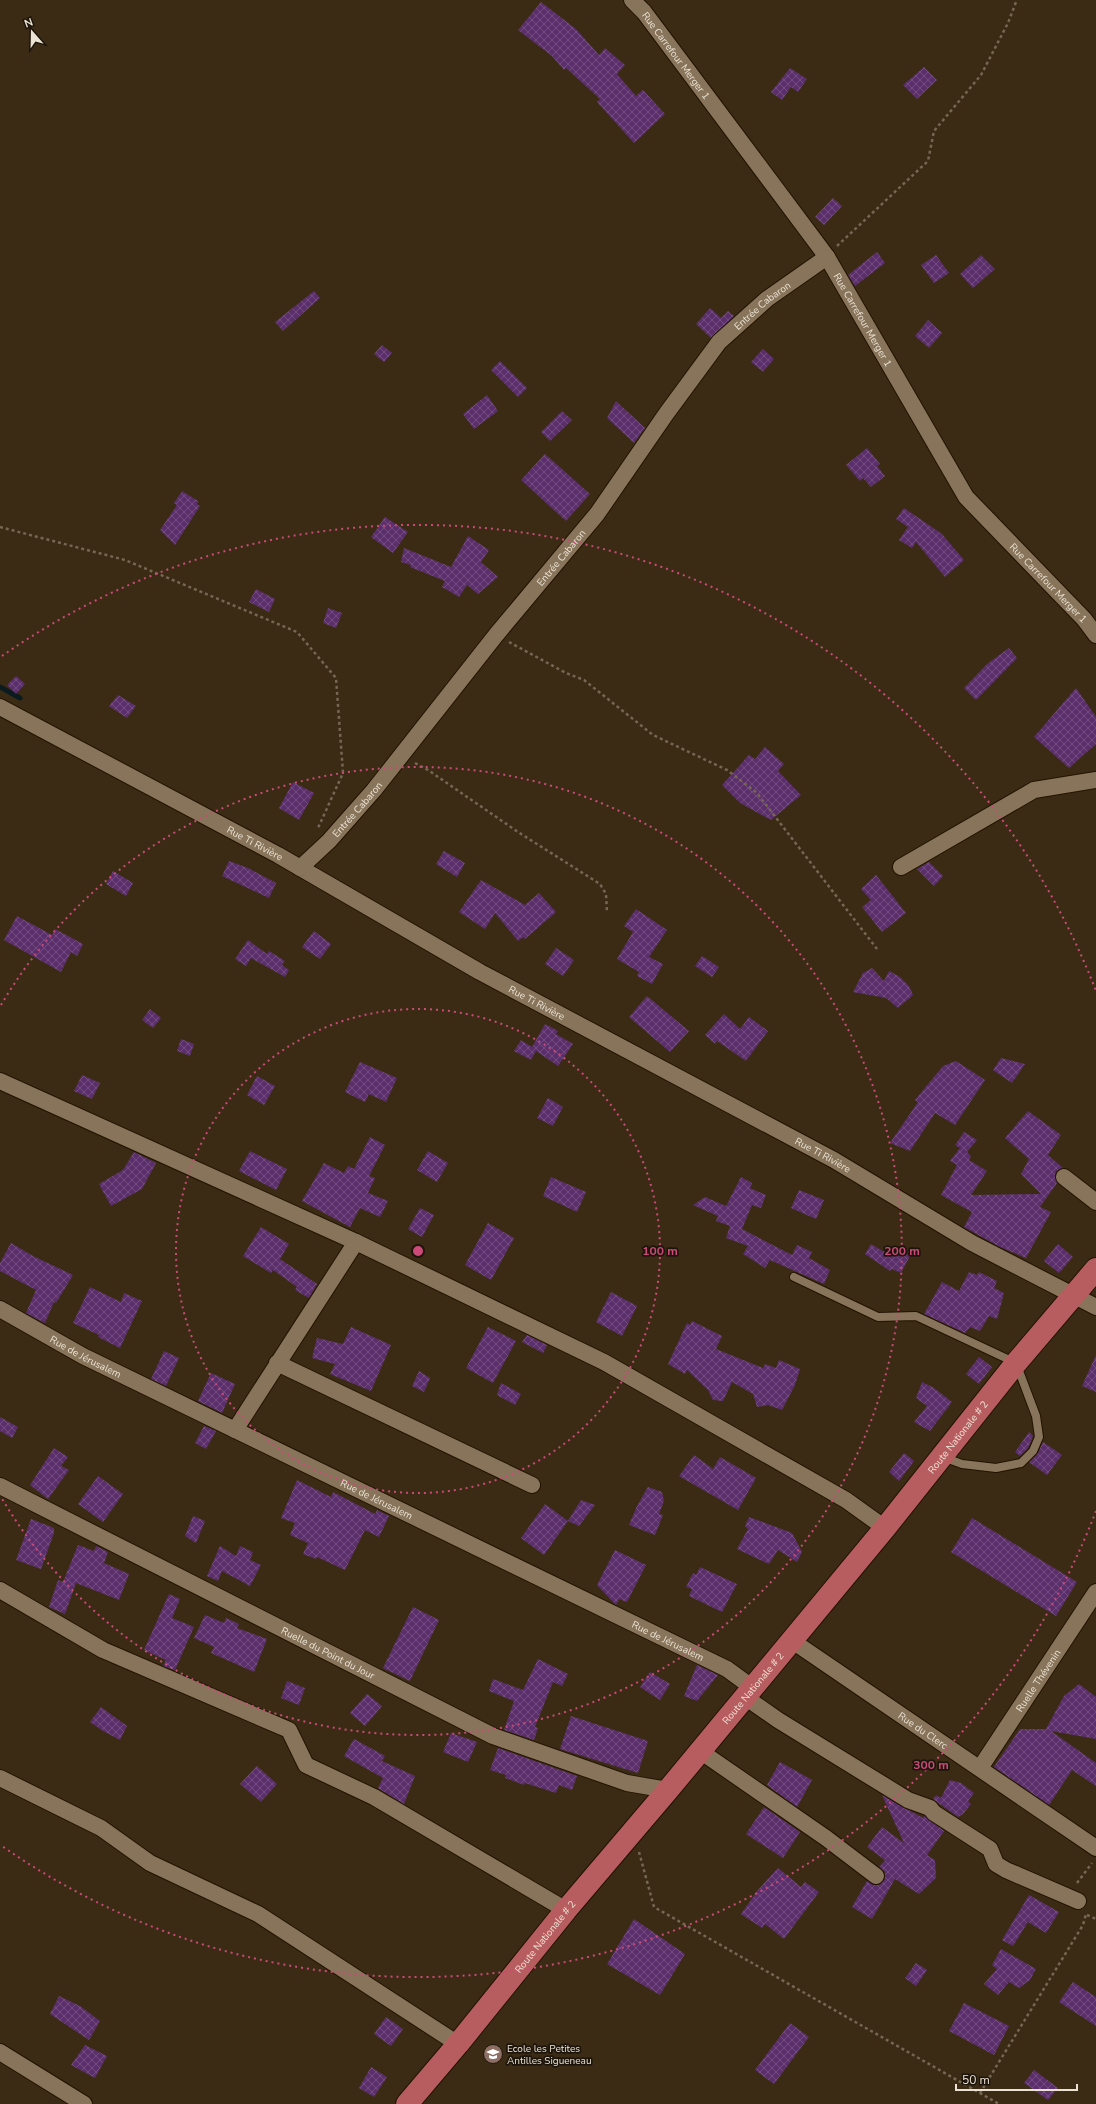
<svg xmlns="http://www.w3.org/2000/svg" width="1096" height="2104" font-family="'Nunito Sans',sans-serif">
<defs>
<pattern id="building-cross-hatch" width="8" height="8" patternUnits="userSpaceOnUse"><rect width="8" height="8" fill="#5b2e6c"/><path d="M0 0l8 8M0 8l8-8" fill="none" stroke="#734c80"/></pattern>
</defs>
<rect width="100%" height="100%" fill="#3b2b14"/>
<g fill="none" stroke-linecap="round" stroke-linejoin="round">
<path stroke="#0c1b20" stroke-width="5" d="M 0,687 L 20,698"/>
</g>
<path fill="url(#building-cross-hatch)" d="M 541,2 L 576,29 L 599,55 L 605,48 L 625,65 L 617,74 L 636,96 L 643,90 L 665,114 L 634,143 L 597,102 L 600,99 L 566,68 L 564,70 L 552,56 L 518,30 Z
M 924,67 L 937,80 L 917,99 L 903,85 Z
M 790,68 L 807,79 L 798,92 L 791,87 L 782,100 L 771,92 Z
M 833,198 L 842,206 L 824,225 L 815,217 Z
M 877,252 L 885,263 L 855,286 L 848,275 Z
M 936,255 L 949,273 L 934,283 L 921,265 Z
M 981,255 L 995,269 L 973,288 L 960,274 Z
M 314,291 L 320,298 L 283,331 L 275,322 Z
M 710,308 L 721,318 L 728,311 L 734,316 L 711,338 L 696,324 Z
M 928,320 L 942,333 L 929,348 L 915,336 Z
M 382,345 L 392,353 L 384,362 L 374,354 Z
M 763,349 L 774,359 L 763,372 L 751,362 Z
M 500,361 L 527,388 L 518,397 L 491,370 Z
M 487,395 L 498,411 L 474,429 L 463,414 Z
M 616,401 L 645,428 L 634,443 L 607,418 Z
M 562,411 L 572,420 L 550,441 L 541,432 Z
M 867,448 L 880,464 L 877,466 L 885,476 L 871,487 L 863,478 L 860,481 L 846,465 Z
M 545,454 L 590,494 L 566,521 L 521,480 Z
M 182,491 L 198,501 L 197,504 L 200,506 L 175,545 L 160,530 L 177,505 L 174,503 Z
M 904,508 L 942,534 L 964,560 L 945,577 L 916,542 L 912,548 L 899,540 L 908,527 L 896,519 Z
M 385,517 L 408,532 L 393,553 L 371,537 Z
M 468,536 L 489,550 L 481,562 L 498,577 L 478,594 L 467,585 L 459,597 L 442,587 L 445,581 L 410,567 L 411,565 L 401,562 L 404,548 L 451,567 Z
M 256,589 L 275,599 L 269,612 L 249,602 Z
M 328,608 L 342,613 L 336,628 L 323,623 Z
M 1009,648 L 1017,658 L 976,700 L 964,688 L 987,664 Z
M 16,676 L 25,684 L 16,694 L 7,685 Z
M 1076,688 L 1096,717 L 1096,744 L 1069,768 L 1034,737 Z
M 118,695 L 136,706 L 127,718 L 109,706 Z
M 765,747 L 784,764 L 778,771 L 801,795 L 771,820 L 740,803 L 722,785 L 749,755 L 755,759 Z
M 293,782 L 314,793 L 299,820 L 279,808 Z
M 444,851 L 465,863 L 457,877 L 436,864 Z
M 229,861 L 248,868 L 276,883 L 269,898 L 222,876 Z
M 929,862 L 943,876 L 934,886 L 917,869 Z
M 113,871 L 133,883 L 126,896 L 106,884 Z
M 876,875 L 906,913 L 882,932 L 862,907 L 871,900 L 861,889 Z
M 481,880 L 525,905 L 539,893 L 556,912 L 525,939 L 523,937 L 518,941 L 495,913 L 485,929 L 459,912 Z
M 636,909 L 667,930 L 649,957 L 663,964 L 652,984 L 637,976 L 639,972 L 617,959 L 633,932 L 624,926 Z
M 17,916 L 52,935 L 55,929 L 83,944 L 77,956 L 71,952 L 61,972 L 4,940 Z
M 314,931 L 331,944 L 320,959 L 302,947 Z
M 248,940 L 267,954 L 269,951 L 285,961 L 282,965 L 289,970 L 285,977 L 251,958 L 246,966 L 235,959 Z
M 556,948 L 574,960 L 563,976 L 545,964 Z
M 702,956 L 719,967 L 712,977 L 695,966 Z
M 872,968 L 884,981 L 889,971 L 900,977 L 909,986 L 913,995 L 898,1008 L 886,998 L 853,992 L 863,973 Z
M 647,996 L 689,1031 L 670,1052 L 629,1017 Z
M 150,1009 L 161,1018 L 153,1028 L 142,1020 Z
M 724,1014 L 740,1029 L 749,1017 L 768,1031 L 746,1061 L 717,1041 L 715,1044 L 705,1035 Z
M 545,1024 L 558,1031 L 556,1034 L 573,1044 L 558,1066 L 536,1051 L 531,1060 L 514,1051 L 521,1040 L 532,1047 Z
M 181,1039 L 194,1044 L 190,1056 L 177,1051 Z
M 1001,1058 L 1025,1064 L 1012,1083 L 993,1070 Z
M 956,1061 L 985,1080 L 955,1125 L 935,1113 L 910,1151 L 890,1143 L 918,1102 L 915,1100 L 943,1066 Z
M 360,1062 L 397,1078 L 386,1102 L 369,1094 L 365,1102 L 345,1092 Z
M 82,1075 L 100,1083 L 92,1099 L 74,1091 Z
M 257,1076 L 275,1086 L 264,1105 L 247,1095 Z
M 548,1098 L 563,1107 L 553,1126 L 537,1118 Z
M 1028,1111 L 1061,1135 L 1048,1155 L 1063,1168 L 1056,1171 L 1055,1176 L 1057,1183 L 1040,1207 L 1051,1212 L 1026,1258 L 1000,1247 L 964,1227 L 972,1212 L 941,1195 L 957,1165 L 950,1161 L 960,1148 L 955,1145 L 964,1132 L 977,1140 L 967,1152 L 971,1156 L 969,1160 L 987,1171 L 971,1195 L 1041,1194 L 1021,1174 L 1029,1159 L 1005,1138 Z
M 370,1137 L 385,1145 L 369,1176 L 375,1178 L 368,1193 L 388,1201 L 380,1217 L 360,1208 L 350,1227 L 302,1201 L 324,1163 L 344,1173 L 348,1166 L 354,1169 Z
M 250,1151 L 287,1169 L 276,1190 L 239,1171 Z
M 428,1151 L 448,1163 L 437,1182 L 417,1170 Z
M 134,1152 L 156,1163 L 142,1189 L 111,1206 L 99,1184 L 123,1170 Z
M 551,1177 L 586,1192 L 577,1212 L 543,1196 Z
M 741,1177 L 752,1183 L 750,1188 L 766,1195 L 761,1208 L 752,1205 L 742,1229 L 792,1255 L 797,1245 L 812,1252 L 809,1258 L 830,1270 L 824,1284 L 770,1260 L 765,1268 L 743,1254 L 748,1246 L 726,1238 L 730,1226 L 716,1221 L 718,1216 L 693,1205 L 705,1197 L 726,1206 Z
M 799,1190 L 824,1200 L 816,1219 L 791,1208 Z
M 420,1208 L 434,1215 L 422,1237 L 408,1229 Z
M 488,1223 L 514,1238 L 491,1280 L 465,1265 Z
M 261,1227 L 289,1244 L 280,1259 L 317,1284 L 309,1298 L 295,1290 L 297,1287 L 273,1270 L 271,1273 L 243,1256 Z
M 11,1243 L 33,1256 L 73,1275 L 56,1303 L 54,1302 L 45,1323 L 26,1313 L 36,1290 L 0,1271 L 0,1263 Z
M 871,1244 L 891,1256 L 896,1249 L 910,1256 L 901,1273 L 892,1269 L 890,1271 L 865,1254 Z
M 1058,1244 L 1073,1257 L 1059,1273 L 1044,1261 Z
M 969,1272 L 977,1275 L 979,1272 L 997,1281 L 994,1288 L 1004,1293 L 997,1319 L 989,1316 L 980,1331 L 970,1327 L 965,1333 L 924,1314 L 942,1282 L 959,1291 Z
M 90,1287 L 121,1302 L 124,1293 L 142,1301 L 120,1348 L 98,1337 L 99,1335 L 73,1323 Z
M 611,1292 L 637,1306 L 622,1336 L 596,1322 Z
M 692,1321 L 722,1336 L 716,1349 L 763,1368 L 765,1364 L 776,1368 L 779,1360 L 800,1369 L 795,1385 L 782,1410 L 768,1405 L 757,1407 L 753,1394 L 732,1382 L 723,1401 L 713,1400 L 708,1390 L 687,1370 L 685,1374 L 668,1364 L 687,1323 L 690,1325 Z
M 351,1327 L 391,1345 L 371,1391 L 330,1374 L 335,1364 L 312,1358 L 317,1338 L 343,1344 Z
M 488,1327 L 516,1341 L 493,1383 L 466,1368 Z
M 527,1335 L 547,1345 L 543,1353 L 522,1342 Z
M 164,1351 L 179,1358 L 166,1386 L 151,1379 Z
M 1096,1355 L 1096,1392 L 1082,1386 Z
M 979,1357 L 992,1367 L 979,1384 L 966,1374 Z
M 419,1371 L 430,1378 L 424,1392 L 412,1386 Z
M 211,1373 L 235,1384 L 222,1413 L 198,1401 Z
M 922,1382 L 934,1388 L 952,1402 L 930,1431 L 914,1422 L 927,1406 L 916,1398 Z
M 501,1383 L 521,1394 L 515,1405 L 497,1395 Z
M 0,1417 L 18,1427 L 12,1438 L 0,1431 Z
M 204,1426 L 216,1431 L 206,1449 L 195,1443 Z
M 1029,1432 L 1033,1436 L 1028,1448 L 1020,1456 L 1015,1452 Z
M 1043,1442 L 1062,1455 L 1047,1475 L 1029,1462 L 1038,1453 Z
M 54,1448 L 68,1457 L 61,1466 L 69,1470 L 48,1499 L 30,1485 Z
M 904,1453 L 914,1461 L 899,1481 L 889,1472 Z
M 694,1455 L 713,1469 L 720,1457 L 756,1478 L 738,1510 L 679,1476 Z
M 98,1476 L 123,1494 L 103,1522 L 78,1504 Z
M 297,1480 L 331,1497 L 333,1492 L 375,1514 L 377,1510 L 389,1516 L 379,1537 L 365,1530 L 345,1570 L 317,1557 L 316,1559 L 303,1554 L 308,1543 L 290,1535 L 295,1523 L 281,1518 Z
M 648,1487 L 662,1492 L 664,1501 L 659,1514 L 663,1515 L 655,1535 L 629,1525 L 637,1506 Z
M 581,1500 L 595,1505 L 579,1526 L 568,1521 Z
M 545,1504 L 568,1521 L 544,1555 L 521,1538 Z
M 193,1516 L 205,1521 L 196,1543 L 185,1536 Z
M 749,1517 L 792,1533 L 802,1552 L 797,1562 L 778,1550 L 769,1564 L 737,1549 L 748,1529 L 745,1526 Z
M 972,1518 L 1077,1582 L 1056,1616 L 951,1552 Z
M 31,1519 L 54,1528 L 54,1533 L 41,1569 L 16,1560 Z
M 78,1545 L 94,1551 L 96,1546 L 108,1552 L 104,1563 L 129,1574 L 119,1600 L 76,1583 L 65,1614 L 49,1607 L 58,1580 L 63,1582 Z
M 220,1546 L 236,1556 L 240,1546 L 253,1552 L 250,1560 L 261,1565 L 250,1586 L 222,1571 L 218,1581 L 207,1576 Z
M 615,1550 L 646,1565 L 627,1602 L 619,1599 L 616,1605 L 597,1585 Z
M 700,1567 L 737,1584 L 722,1612 L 689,1596 L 692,1589 L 686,1587 L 693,1573 L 696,1575 Z
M 169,1594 L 180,1599 L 172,1618 L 194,1627 L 175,1670 L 163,1666 L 166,1660 L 144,1650 Z
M 413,1607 L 439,1620 L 410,1681 L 383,1668 Z
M 205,1615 L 224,1623 L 226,1618 L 239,1624 L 237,1628 L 267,1639 L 254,1672 L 211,1653 L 214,1647 L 194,1638 Z
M 538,1659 L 568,1674 L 562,1686 L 553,1682 L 535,1727 L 538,1728 L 534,1740 L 504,1730 L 514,1701 L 489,1691 L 493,1679 L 523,1690 Z
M 697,1665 L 718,1675 L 697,1701 L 684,1696 Z
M 650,1672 L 670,1684 L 660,1700 L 640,1687 Z
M 287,1681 L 305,1688 L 299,1705 L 281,1698 Z
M 1079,1684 L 1096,1697 L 1096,1739 L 1051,1731 L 1096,1763 L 1096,1786 L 1072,1770 L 1049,1805 L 994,1767 L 1020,1729 L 1046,1729 L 1064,1696 Z
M 367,1694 L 382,1706 L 365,1726 L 350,1713 Z
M 101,1707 L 127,1726 L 120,1740 L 103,1731 L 90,1722 Z
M 571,1716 L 648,1741 L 638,1773 L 560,1749 Z
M 451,1733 L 477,1742 L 468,1762 L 443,1752 Z
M 354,1739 L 385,1756 L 382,1761 L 415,1776 L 404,1804 L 378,1788 L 383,1778 L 344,1756 Z
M 498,1748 L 577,1776 L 572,1790 L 559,1785 L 556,1793 L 525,1783 L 524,1785 L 505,1778 L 506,1775 L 490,1770 Z
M 780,1762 L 812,1780 L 797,1807 L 767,1785 Z
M 257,1766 L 277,1784 L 261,1802 L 240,1784 Z
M 950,1780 L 961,1783 L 974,1793 L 968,1801 L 971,1804 L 963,1814 L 958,1817 L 933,1799 L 936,1795 L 941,1798 Z
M 882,1795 L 923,1818 L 924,1816 L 944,1831 L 927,1855 L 935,1860 L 936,1878 L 919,1894 L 895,1879 L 872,1919 L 852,1907 L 867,1881 L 874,1885 L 879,1885 L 885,1878 L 885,1872 L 879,1867 L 885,1860 L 867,1847 L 882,1827 L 904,1843 Z
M 764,1807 L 800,1832 L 783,1858 L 746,1834 Z
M 778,1868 L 801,1887 L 805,1882 L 819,1892 L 784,1939 L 765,1924 L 762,1928 L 741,1914 L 758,1890 Z
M 1029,1895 L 1059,1912 L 1046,1933 L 1028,1922 L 1013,1946 L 1002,1940 Z
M 634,1919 L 685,1954 L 660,1995 L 607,1964 Z
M 1001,1949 L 1036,1969 L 1030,1980 L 1019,1988 L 1009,1982 L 998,1995 L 984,1984 L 997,1969 L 992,1965 Z
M 916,1963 L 927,1970 L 916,1986 L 905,1978 Z
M 1073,1982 L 1096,1997 L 1096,2026 L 1059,2002 Z
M 59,1996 L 80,2006 L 100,2021 L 89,2040 L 50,2014 Z
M 964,2003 L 1009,2026 L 994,2055 L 949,2031 Z
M 386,2017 L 403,2029 L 391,2046 L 374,2034 Z
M 790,2023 L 809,2037 L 774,2084 L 755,2070 Z
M 85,2045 L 107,2056 L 95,2078 L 71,2065 Z
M 371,2067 L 387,2077 L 374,2097 L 359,2088 Z
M 1034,2070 L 1058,2088 L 1048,2100 L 1024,2083 Z"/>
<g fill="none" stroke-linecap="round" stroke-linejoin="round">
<g stroke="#221300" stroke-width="10">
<path id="lane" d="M 794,1277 L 878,1317 L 916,1316 L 1016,1363 L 1036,1416 L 1039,1437 L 1033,1451 L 1021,1463 L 996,1468 L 962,1464 L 943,1457"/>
</g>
<g stroke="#221300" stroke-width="18">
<g id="street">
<path id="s1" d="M 632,0 L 644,12 L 827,257 L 966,497 L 1084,619 L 1096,635"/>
<path id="s2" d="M 0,707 L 278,855 L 480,972 L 834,1160 L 972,1243 L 1096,1307"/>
<path d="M 901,867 L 1034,790 L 1096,780"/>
<path id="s3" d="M 300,868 L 329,841 L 374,790 L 496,635 L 597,514 L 666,414 L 719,342 L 767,299 L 827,257"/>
<path d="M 0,1081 L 356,1242 L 604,1362 L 846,1500 L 885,1528"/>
<path d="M 1064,1177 L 1096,1202"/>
<path id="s4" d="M 0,1309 L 83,1356 L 727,1669 L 753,1688"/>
<path d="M 277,1363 L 532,1485"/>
<path d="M 235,1430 L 356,1242"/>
<path id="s5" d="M 0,1486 L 493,1736 L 627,1783 L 668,1790"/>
<path d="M 0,1590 L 103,1650 L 289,1730 L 306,1765 L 374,1797 L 566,1910"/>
<path id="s6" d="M 791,1640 L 1096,1848"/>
<path d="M 745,1697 L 778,1720 L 908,1800 L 930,1808 L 934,1813 L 990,1849 L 996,1864 L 1006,1870 L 1078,1901"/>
<path d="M 700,1751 L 826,1838 L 876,1876"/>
<path id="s7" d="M 980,1768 L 1096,1592"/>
<path d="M 0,1778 L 101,1828 L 150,1863 L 258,1914 L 458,2044"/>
<path d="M 0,2052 L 84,2104"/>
</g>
</g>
<g stroke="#221300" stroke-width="24">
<g id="primary">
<path id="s8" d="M 407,2104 L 458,2044 L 566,1910 L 668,1790 L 885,1528 L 1016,1363 L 1096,1269"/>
</g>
</g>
<path stroke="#756753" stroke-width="2.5" stroke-dasharray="3 3" stroke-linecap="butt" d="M 837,246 L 928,161 L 934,131 L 981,75 L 1008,23 L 1016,2 L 1015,0
M 0,527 L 125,560 L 297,632 L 336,678 L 343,773 L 318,828
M 509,642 L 566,673 L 584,680 L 653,735 L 727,770 L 757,793 L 877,949
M 415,763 L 428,770 L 518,832 L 600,884 L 606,894 L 607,912
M 639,1852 L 654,1907 L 999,2104
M 1077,1883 L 1092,1863
M 1087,1915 L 1096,1919
M 980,2093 L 1083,1925 L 1086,1914"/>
<use href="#lane" stroke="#87745a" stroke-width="8"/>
<use href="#street" stroke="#87745a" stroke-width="16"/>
<use href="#primary" stroke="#b85d5f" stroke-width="22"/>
</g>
<g fill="none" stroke="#cc4a79" stroke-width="2" stroke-dasharray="2 4">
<circle cx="418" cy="1251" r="242"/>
<path d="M1 1005A484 484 0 1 1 1 1497"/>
<path d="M1096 1511A726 726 0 0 1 2 1846M2 656A726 726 0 0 1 1096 991"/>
</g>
<defs>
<g id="school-disc" transform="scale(1)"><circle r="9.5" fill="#8d6e63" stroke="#1d150b"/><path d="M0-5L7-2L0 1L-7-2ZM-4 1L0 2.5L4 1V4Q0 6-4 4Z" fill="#fff"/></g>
</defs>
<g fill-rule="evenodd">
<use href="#school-disc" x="493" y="2054"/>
</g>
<g text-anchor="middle" stroke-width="3.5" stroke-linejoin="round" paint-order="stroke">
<g font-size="10" fill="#ece2d4" stroke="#1d150b">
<text dy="4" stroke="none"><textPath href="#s1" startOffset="71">Rue Carrefour Merger 1</textPath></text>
<text dy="4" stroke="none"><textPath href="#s3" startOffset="730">Entrée Cabaron</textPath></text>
<text dy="4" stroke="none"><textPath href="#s1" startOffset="395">Rue Carrefour Merger 1</textPath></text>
<text dy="4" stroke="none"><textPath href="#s3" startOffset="406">Entrée Cabaron</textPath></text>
<text dy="4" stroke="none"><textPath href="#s1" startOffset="719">Rue Carrefour Merger 1</textPath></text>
<text dy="4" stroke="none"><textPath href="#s3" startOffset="82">Entrée Cabaron</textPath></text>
<text dy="4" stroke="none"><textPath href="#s2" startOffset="289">Rue Ti Rivière</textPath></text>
<text dy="4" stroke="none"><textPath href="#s2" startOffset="613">Rue Ti Rivière</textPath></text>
<text dy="4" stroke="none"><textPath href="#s2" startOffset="937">Rue Ti Rivière</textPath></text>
<text dy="4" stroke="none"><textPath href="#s4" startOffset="98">Rue de Jérusalem</textPath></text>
<text dy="4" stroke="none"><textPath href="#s8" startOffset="865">Route Nationale # 2</textPath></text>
<text dy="4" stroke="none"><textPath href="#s4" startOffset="422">Rue de Jérusalem</textPath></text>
<text dy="4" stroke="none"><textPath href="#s4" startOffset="746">Rue de Jérusalem</textPath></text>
<text dy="4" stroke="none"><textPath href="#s5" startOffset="368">Ruelle du Point du Jour</textPath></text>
<text dy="4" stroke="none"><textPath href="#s7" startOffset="105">Ruelle Thévenin</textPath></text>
<text dy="4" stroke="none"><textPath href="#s8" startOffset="541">Route Nationale # 2</textPath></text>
<text dy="4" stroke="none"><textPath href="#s6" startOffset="160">Rue du Clerc</textPath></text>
<text dy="4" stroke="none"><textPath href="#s8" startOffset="217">Route Nationale # 2</textPath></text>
</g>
<g font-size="10" fill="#ece2d4" stroke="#1d150b" text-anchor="start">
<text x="507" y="2052">Ecole les Petites<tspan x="507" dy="12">Antilles Sigueneau</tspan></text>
</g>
</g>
<circle cx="418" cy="1251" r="6" fill="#cc4a79" stroke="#1d150b" stroke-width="2"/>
<g font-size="12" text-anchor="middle" font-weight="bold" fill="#cc4a79" stroke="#1d150b" stroke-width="3.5" stroke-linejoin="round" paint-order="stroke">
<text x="660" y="1255">100 m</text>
<text x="902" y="1255">200 m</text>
<text x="931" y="1769">300 m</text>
</g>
<g transform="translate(32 32) rotate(340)" stroke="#1d150b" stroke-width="3" paint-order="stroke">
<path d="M0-3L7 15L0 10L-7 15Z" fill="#ece2d4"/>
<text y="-6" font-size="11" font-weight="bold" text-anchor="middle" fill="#ece2d4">N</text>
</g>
<path d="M956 2084v6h121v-6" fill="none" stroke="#ece2d4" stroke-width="2"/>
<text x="962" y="2084" font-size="12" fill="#ece2d4" stroke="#1d150b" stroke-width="3" paint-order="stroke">50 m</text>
</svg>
